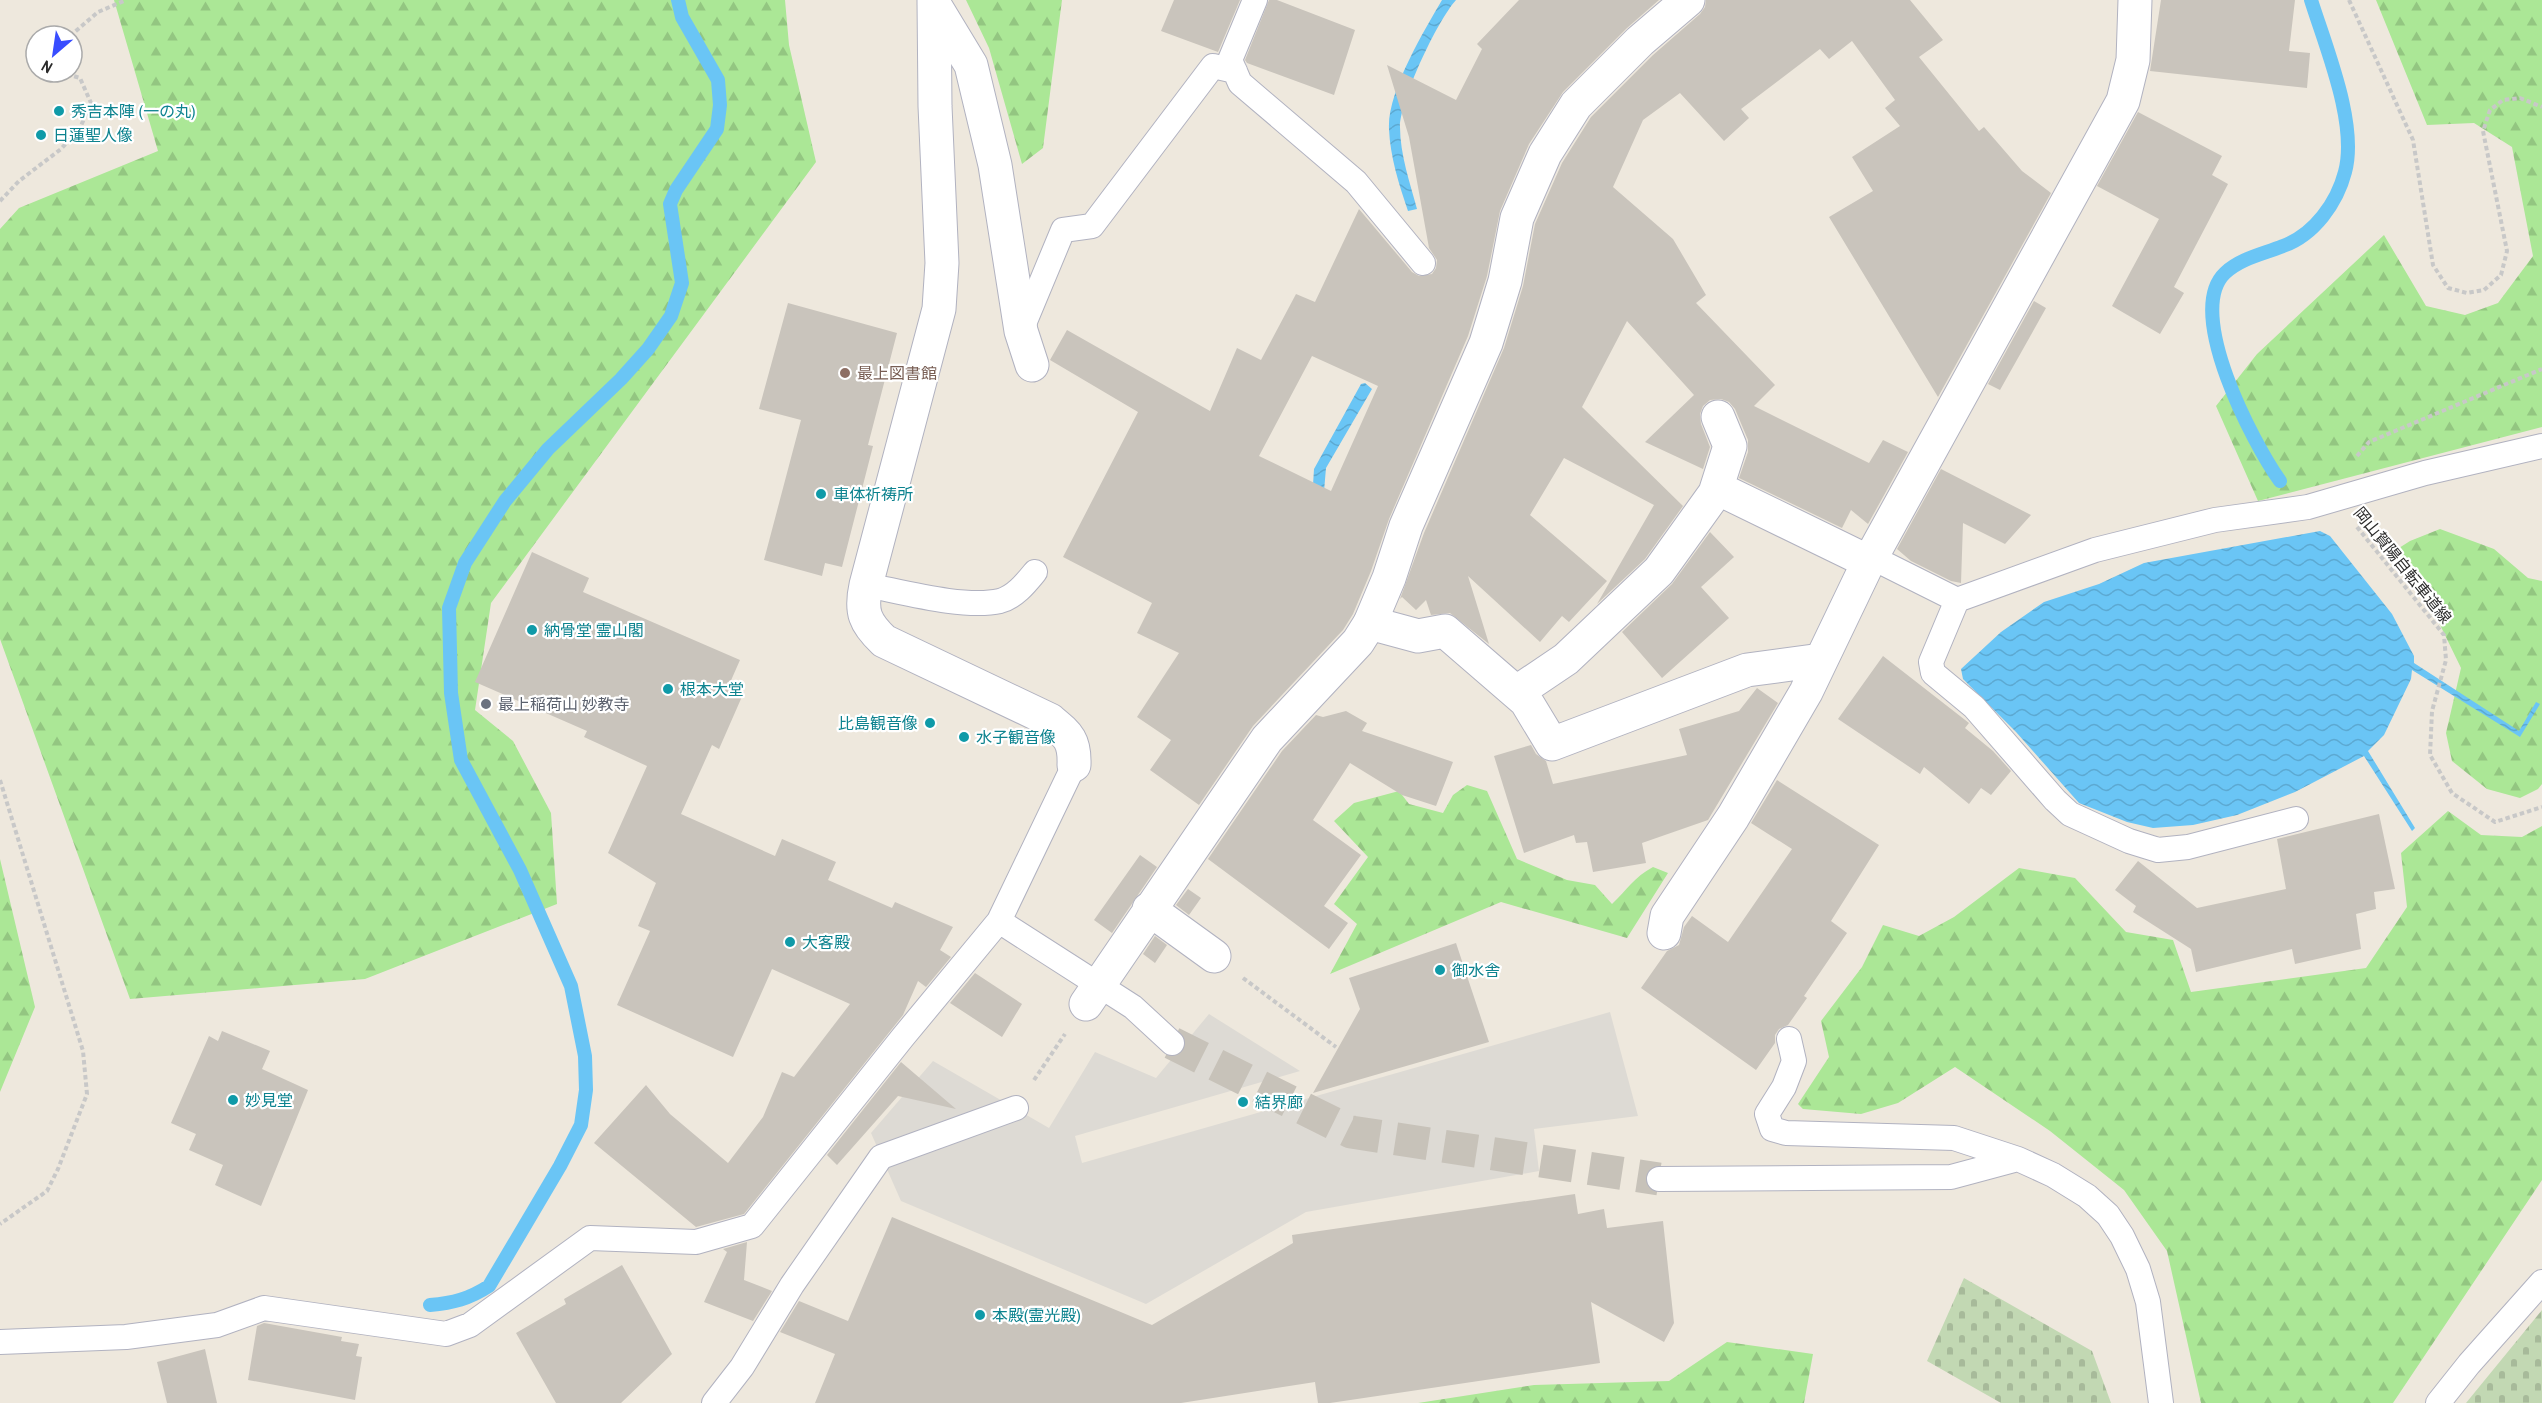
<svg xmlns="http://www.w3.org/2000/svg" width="2542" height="1403" font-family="'Archivo Narrow','Noto Sans JP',sans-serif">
<defs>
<pattern id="forest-firs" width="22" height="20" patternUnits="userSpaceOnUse" patternTransform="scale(1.5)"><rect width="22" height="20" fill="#abe796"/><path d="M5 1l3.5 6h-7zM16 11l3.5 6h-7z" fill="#93c681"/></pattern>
<pattern id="cemetery-stones" width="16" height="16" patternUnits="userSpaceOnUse" patternTransform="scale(1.5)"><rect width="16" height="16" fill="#c2d8b3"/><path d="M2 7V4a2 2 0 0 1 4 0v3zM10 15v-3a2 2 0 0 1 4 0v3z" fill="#a7ba9a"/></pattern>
<pattern id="water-waves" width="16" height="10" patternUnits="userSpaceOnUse" patternTransform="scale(1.5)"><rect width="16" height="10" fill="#6ac5f5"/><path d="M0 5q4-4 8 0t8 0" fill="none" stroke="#5ca9d2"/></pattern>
</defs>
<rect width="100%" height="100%" fill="#eee8dd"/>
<path fill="url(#forest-firs)" d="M 114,0 L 785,0 L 789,45 L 816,162 L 491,603 L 475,710 L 513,741 L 551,813 L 557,904 L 365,979 L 130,999 L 0,639 L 0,229 L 19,208 L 158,151 Z
M 966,0 L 1062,0 L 1043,148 L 1022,164 L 989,48 Z
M 2376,0 L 2542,0 L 2542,427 L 2258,501 L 2216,406 L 2257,354 L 2384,235 L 2426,306 L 2465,315 L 2498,303 L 2533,256 L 2512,147 L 2474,123 L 2427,125 Z
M 2440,529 L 2494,549 L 2528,578 L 2542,581 L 2542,784 L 2538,789 L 2520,798 L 2487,789 L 2452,761 L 2446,733 L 2461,668 L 2426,596 L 2388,555 L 2410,541 Z
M 1467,785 L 1487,791 L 1517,859 L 1567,880 L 1595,885 L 1612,904 C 1627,890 1634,877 1653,867 L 1668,873 L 1627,938 L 1501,902 L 1330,974 L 1357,924 L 1334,904 L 1368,857 L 1334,821 L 1354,803 L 1399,791 L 1409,804 L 1443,813 L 1453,795 Z
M 2448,811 L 2481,835 L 2522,837 L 2542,826 L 2542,1180 L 2393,1403 L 2201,1403 L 2167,1251 L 2124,1190 L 2050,1131 L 1955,1067 L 1898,1103 L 1861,1114 L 1803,1109 L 1798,1104 L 1829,1057 L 1821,1021 L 1862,967 L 1883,925 L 1919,936 L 1954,917 L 2019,868 L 2075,878 L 2126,932 L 2173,940 L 2191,992 L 2366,968 L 2407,907 L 2401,853 Z
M 0,859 L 35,1007 L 0,1092 Z
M 1727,1342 L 1813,1354 L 1804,1403 L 1418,1403 L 1534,1385 L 1669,1381 Z"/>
<path fill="url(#cemetery-stones)" d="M 1964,1278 L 2092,1351 L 2111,1403 L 2001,1403 L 1927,1361 Z
M 2542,1310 L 2542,1403 L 2466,1403 Z"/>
<path fill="#dddad4" d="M 1610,1012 L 1638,1116 L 1534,1129 L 1539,1171 L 1306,1212 L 1146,1304 L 901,1201 L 871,1133 L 933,1061 L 1049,1128 L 1095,1052 L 1156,1078 L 1209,1014 L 1300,1071 L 1075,1136 L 1082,1163 Z"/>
<path fill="url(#water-waves)" d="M 1442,0 L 1456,0 C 1437,21 1400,100 1400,127 C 1400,154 1410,183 1417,209 L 1408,211 C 1399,185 1390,156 1389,129 C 1387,92 1424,31 1442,0 Z
M 1365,383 L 1372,389 L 1326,468 L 1323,503 L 1312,501 L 1314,469 L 1361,384 Z
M 2320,531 L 2330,536 L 2392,614 L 2414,656 L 2414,663 L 2519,731 L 2536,702 L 2540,704 L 2520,737 L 2412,670 L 2411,679 L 2384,735 L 2368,751 L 2415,828 L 2412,831 L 2364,756 L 2295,792 L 2237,815 L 2193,825 L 2153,828 L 2127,822 L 2079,803 L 2016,732 L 1963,679 L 1961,669 L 2001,632 L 2044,602 L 2099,584 L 2144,563 Z"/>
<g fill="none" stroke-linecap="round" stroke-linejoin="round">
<path stroke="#6ac5f5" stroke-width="14" d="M 2280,481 C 2253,443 2184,312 2225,273 C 2241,258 2264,254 2283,246 C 2314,235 2337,203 2345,172 C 2358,124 2326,48 2311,0
M 430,1305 C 453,1303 469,1299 489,1286 L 560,1166 L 581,1125 L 586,1090 L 585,1056 L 571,986 L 520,870 L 461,760 L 451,693 L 449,608 L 465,563 L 505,501 L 548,449 L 621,379 L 648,349 L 671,316 L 682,283 L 670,204 L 676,190 L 717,129 L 720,105 L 718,80 L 682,17 L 678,0"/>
</g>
<path fill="#c9c4bc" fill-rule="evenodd" d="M 1174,0 L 1240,0 L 1218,52 L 1161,31 Z
M 1269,0 L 1277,0 L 1355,30 L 1334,95 L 1247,63 L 1245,60 Z
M 1519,0 L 1659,0 L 1627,28 L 1563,92 L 1529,144 L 1500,211 L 1487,276 L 1468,336 L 1389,519 L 1371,571 L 1353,614 L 1343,630 L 1253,726 L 1199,805 L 1150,770 L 1171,740 L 1137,717 L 1179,653 L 1137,633 L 1152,603 L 1063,557 L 1138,412 L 1050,360 L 1067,330 L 1210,411 L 1237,348 L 1261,360 L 1296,294 L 1315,302 L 1359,209 L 1412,272 L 1419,276 L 1432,274 L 1436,268 L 1437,260 L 1429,248 L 1409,137 L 1387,65 L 1456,100 L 1482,49 L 1477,44 ZM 1312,356 L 1378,386 L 1331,491 L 1259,456 Z
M 1706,0 L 1910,0 L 1943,40 L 1919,57 L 1979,131 L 1984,127 L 2022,171 L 2051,193 L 1938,397 L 1829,217 L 1873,191 L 1852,157 L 1900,126 L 1885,108 L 1895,100 L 1852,41 L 1829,59 L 1820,49 L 1741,109 L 1749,118 L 1724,141 L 1680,93 L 1643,120 L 1613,187 L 1673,239 L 1706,295 L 1696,303 L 1775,385 L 1754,406 L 1869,463 L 1883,440 L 1908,452 L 1868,524 L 1851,510 L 1842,528 L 1739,478 L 1748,452 L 1748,440 L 1735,409 L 1729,402 L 1721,399 L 1710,400 L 1703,406 L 1700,414 L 1701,424 L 1710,447 L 1703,469 L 1645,442 L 1694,395 L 1627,321 L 1582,407 L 1683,506 L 1645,559 L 1597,604 L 1654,505 L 1564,458 L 1530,515 L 1607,581 L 1569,622 L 1562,616 L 1540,642 L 1468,576 L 1489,644 L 1450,613 L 1431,615 L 1426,600 L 1416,610 L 1402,597 L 1400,599 L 1424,533 L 1504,348 L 1523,286 L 1535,224 L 1562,163 L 1591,117 L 1653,55 L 1700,14 L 1705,7 Z
M 2161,0 L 2295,0 L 2289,51 L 2310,53 L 2307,88 L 2150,71 Z
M 2138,112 L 2222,156 L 2212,175 L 2228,184 L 2174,287 L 2184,293 L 2160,334 L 2112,306 L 2159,219 L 2097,186 Z
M 2034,301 L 2046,308 L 2000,390 L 1988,384 Z
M 788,303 L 897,333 L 868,445 L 873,446 L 842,567 L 825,563 L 822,576 L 764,560 L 801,420 L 759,409 Z
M 1941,469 L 2031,515 L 2005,544 L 1963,523 L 1961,583 L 1951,581 L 1911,561 L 1897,549 Z
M 1710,532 L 1734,557 L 1701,587 L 1729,618 L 1662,678 L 1622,632 L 1672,584 Z
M 532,552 L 589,578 L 583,592 L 740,660 L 729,685 L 744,692 L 719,749 L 712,745 L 681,814 L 775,856 L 782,839 L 836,862 L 828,880 L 892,908 L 895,902 L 953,927 L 940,950 L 951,957 L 926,987 L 918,981 L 903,1015 L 744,1214 L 696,1227 L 594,1143 L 646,1085 L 670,1114 L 728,1163 L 763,1117 L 782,1072 L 794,1077 L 850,1004 L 772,969 L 733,1057 L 617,1005 L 650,931 L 638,926 L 656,883 L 608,853 L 647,766 L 584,737 L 587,731 L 475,682 Z
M 1883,656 L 1969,723 L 1965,728 L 1993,751 L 2011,771 L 1991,795 L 1981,788 L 1969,804 L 1924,767 L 1920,774 L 1838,719 Z
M 1757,688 L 1778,703 L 1708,820 L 1642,843 L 1646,863 L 1593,872 L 1587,842 L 1576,843 L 1574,835 L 1524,853 L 1494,756 L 1531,745 L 1536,754 L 1546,761 L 1553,784 L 1687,755 L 1679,729 L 1739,711 Z
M 1346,711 L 1367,723 L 1362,731 L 1453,762 L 1436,806 L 1402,795 L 1350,763 L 1313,820 L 1361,855 L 1324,906 L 1348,923 L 1329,949 L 1208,859 L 1282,751 L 1316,715 L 1323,717 Z
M 1777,780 L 1879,845 L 1831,921 L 1847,933 L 1804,996 L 1807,998 L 1788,1025 L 1779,1029 L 1775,1035 L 1775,1043 L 1756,1070 L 1641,988 L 1667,951 L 1679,945 L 1684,927 L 1692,916 L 1728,942 L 1792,849 L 1751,823 Z
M 2379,814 L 2395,889 L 2374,892 L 2376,909 L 2356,914 L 2361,949 L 2295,964 L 2292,949 L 2196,972 L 2191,949 L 2133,912 L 2136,906 L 2115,890 L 2138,861 L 2197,908 L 2286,889 L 2277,839 Z
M 1140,855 L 1157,867 L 1112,933 L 1094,920 Z
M 1188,889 L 1201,898 L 1189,915 L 1176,905 Z
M 1155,936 L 1167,945 L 1155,963 L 1143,954 Z
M 1456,943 L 1489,1042 L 1313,1093 L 1360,1009 L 1349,978 Z
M 975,973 L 1022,1004 L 1002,1037 L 950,1003 Z
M 222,1031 L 270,1051 L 262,1069 L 308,1090 L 261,1206 L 215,1185 L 223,1165 L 189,1150 L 196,1134 L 171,1123 L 209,1036 L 218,1041 Z
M 901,1062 L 956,1109 L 898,1096 L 837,1165 L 827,1155 Z
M 1575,1194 L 1578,1214 L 1604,1209 L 1607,1228 L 1663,1221 L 1674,1323 L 1664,1342 L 1591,1302 L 1600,1363 L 1330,1403 L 1318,1403 L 1315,1382 L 1181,1403 L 815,1403 L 835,1354 L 780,1332 L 799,1301 L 848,1321 L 892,1217 L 1152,1325 L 1293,1243 L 1292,1235 Z
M 747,1242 L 744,1280 L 772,1291 L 753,1321 L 704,1302 L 727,1252 L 723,1249 Z
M 622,1265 L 672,1354 L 621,1403 L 556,1403 L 516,1333 L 566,1304 L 564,1299 Z
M 264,1323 L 342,1337 L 341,1341 L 359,1344 L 356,1356 L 362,1357 L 355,1400 L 248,1380 L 257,1326 Z
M 205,1349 L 217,1403 L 167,1403 L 157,1362 Z"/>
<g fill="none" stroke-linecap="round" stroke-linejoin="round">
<path stroke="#c7c2b9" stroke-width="33" stroke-dasharray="33 16" stroke-linecap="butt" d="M 1172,1043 L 1351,1132 L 1659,1179"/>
<g stroke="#b1b2c0" stroke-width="26">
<path id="service" d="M 1255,0 L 1230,60 L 1240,83 L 1356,182 L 1423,263
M 1021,331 L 1063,230 L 1092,226 L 1213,66 L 1235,71
M 1871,557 L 1957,600 L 2095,550 L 2215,520 L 2308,507 L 2425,473 L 2542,446
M 866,585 C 903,592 964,609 1000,601 C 1015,597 1026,583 1035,572
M 1957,600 L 1931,662 L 1933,673 L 1974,707 L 2055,800 L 2070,814 L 2129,841 L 2158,850 L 2188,847 L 2296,819
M 999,921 L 1133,1007 L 1172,1043
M 1789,1039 L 1794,1061 L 1784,1087 L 1767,1114 L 1772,1129 L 1786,1133 L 1954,1138 L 2018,1159
M 1659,1179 L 1951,1177 L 2018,1159 L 2053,1175 L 2087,1196 L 2108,1215 L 2122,1236 L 2138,1269 L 2148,1302 L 2161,1403
M 0,1342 L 126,1337 L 217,1325 L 264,1308 L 446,1334 L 470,1325 L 590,1238 L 696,1242 L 752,1226 L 903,1037 L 999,921 L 1074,765
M 714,1403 L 742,1367 L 792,1285 L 881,1157 L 1016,1108
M 2438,1403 L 2469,1364 L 2542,1282"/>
</g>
<g stroke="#b1b2c0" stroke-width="35">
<path id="pedestrian" d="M 1149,909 L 1214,956
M 1086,1004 L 1267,739 L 1358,642 L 1370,623 L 1389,578 L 1406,526 L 1486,343 L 1505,281 L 1517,218 L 1545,154 L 1576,105 L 1640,41 L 1688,0"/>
</g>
<g stroke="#b1b2c0" stroke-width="35">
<path id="minor" d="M 934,0 L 935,106 L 942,263 L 939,309 L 866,585 C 860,612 865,623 884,641 L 1050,720 C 1068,735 1075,740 1074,765
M 934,4 L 971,65 L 995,165 L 1021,331 L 1032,365
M 1717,488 L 1869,562
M 1370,623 L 1418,636 L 1445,631 L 1526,701 L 1552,744 L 1747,670 L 1821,660
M 1517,692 L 1566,659 L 1659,571 L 1715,493 L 1730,446 L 1718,417
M 1664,933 L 1667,916 L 1733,817 L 1806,692 L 1866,567 L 2123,101 L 2133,60 L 2135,0"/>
</g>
<path stroke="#c8c8c8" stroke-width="4" stroke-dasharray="4.5 3" stroke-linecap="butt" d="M 2349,0 L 2413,140 L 2433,265 L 2448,288 L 2467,293 L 2484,290 L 2501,275 L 2507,251 L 2483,131 L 2490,110 L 2503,100 L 2520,98 L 2542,107
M 70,36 L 98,12 L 126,0
M 0,201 L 19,181 L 61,149 L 80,128 L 91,103 L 80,78 L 60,72
M 2357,456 L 2369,442 L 2542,369
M 2357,527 L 2444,635 L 2446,660 L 2432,711 L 2430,755 L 2452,793 L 2495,822 L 2542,807
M 0,780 L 83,1051 L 87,1094 L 58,1169 L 47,1191 L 0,1224
M 1243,978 L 1336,1047
M 1034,1080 L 1065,1034"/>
<use href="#service" stroke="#fff" stroke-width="24"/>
<use href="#pedestrian" stroke="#fff" stroke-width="33"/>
<use href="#minor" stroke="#fff" stroke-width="33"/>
</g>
<g fill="#0f9aa8" stroke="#fff" stroke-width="2">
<circle cx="59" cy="111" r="6"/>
<circle cx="41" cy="135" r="6"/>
<circle cx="821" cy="494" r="6"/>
<circle cx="532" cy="630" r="6"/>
<circle cx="668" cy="689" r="6"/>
<circle cx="930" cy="723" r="6"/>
<circle cx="964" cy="737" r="6"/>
<circle cx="790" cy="942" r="6"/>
<circle cx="1440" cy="970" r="6"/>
<circle cx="233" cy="1100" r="6"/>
<circle cx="1243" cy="1102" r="6"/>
<circle cx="980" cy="1315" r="6"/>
</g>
<circle fill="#8d6e63" stroke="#fff" stroke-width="2" cx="845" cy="373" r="6"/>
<circle fill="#6b7280" stroke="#fff" stroke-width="2" cx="486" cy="704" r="6"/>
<g text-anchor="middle" stroke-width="4.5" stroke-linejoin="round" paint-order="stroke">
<g font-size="16" fill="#0d838f" stroke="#fff" text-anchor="start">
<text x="71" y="117">秀吉本陣 (一の丸)</text>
<text x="53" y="141">日蓮聖人像</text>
<text x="833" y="500">車体祈祷所</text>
<text x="544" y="636">納骨堂 霊山閣</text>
<text x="680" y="695">根本大堂</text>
<text x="918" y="729" text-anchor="end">比島観音像</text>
<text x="976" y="743">水子観音像</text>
<text x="802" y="948">大客殿</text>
<text x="1452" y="976">御水舎</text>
<text x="245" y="1106">妙見堂</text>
<text x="1255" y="1108">結界廊</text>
<text x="992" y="1321">本殿(霊光殿)</text>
</g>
<g font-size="16" fill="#785e54" stroke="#fff" text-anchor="start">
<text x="857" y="379">最上図書館</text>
</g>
<g font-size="16" fill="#2b2b2b" stroke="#fff">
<text transform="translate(2403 565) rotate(51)" y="6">岡山賀陽自転車道線</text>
</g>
<g font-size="16" fill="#5b616d" stroke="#fff" text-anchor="start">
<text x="498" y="710">最上稲荷山 妙教寺</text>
</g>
</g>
<g transform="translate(54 54) rotate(209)"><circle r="28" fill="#ffffff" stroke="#aaaaaa" stroke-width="1.5"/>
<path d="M0-4.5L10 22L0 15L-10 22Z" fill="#384dff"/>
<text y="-9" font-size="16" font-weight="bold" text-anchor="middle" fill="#2b2b2b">N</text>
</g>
</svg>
